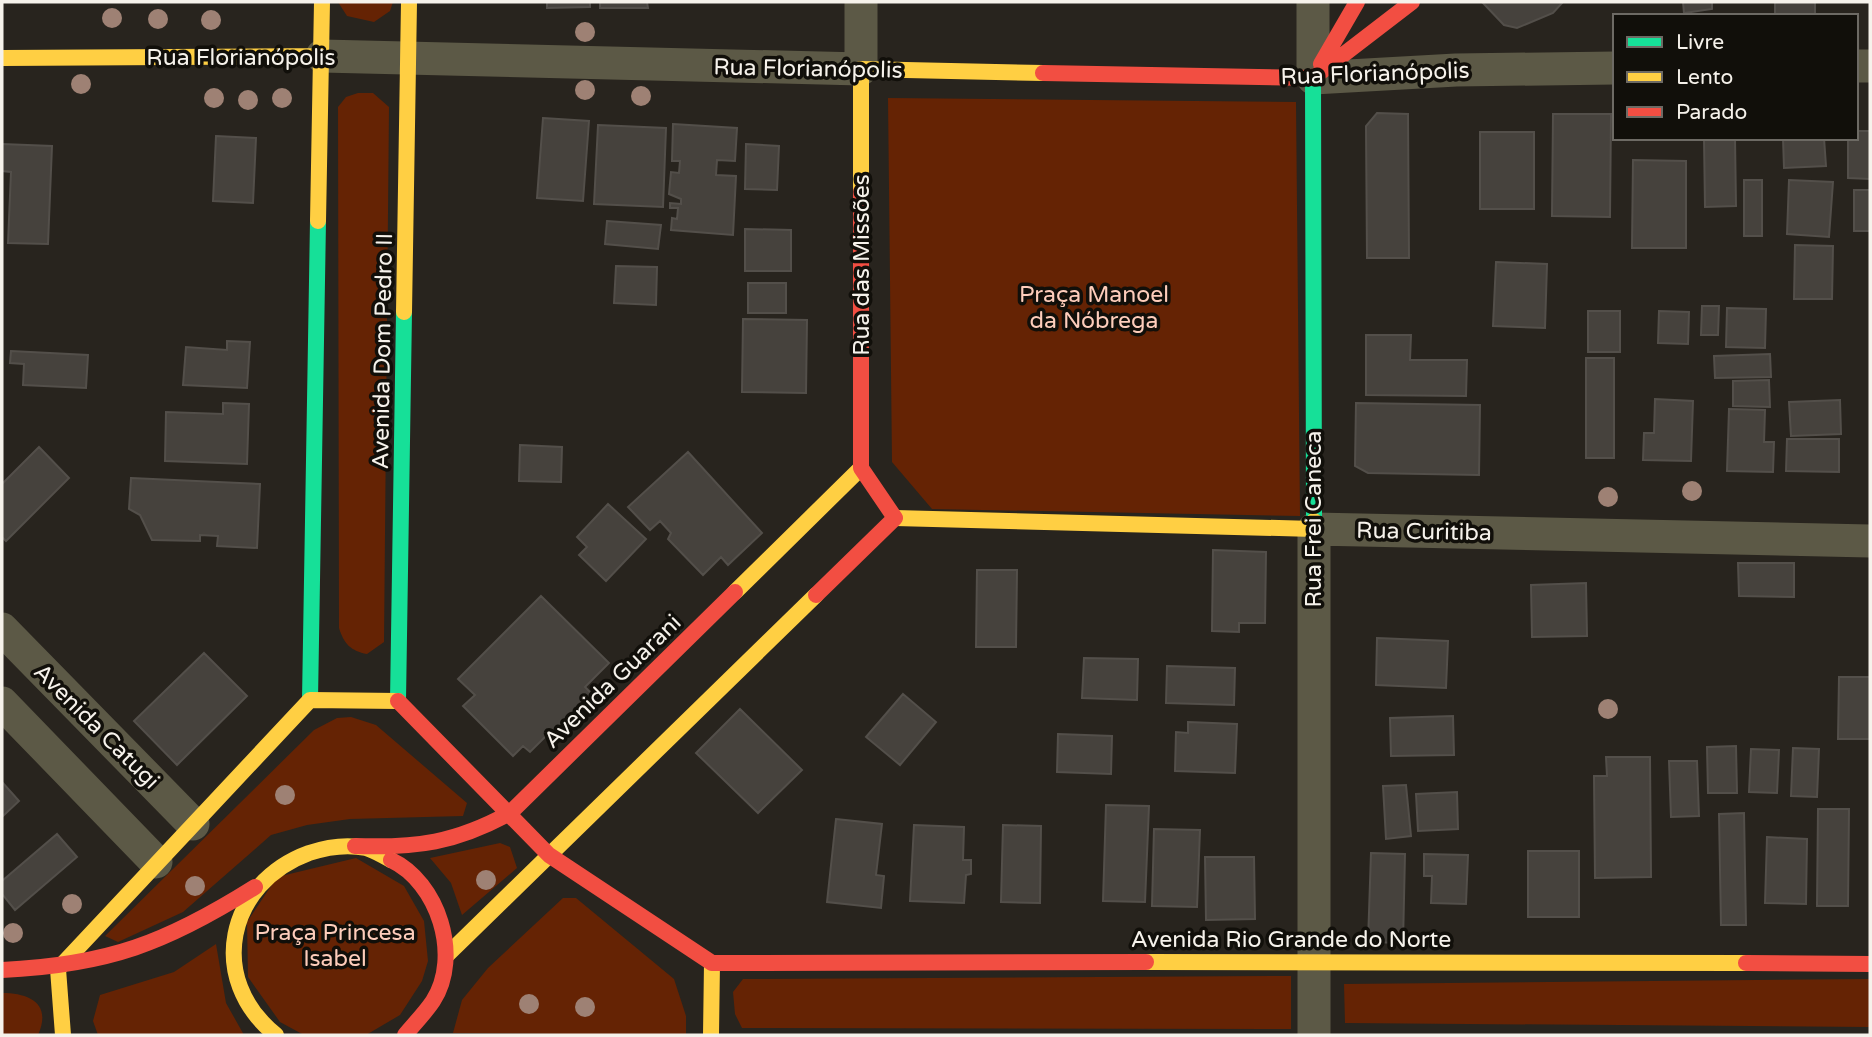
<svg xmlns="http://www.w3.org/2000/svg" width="1872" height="1037" font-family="'Varela Round',sans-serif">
<rect width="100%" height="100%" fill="#28241e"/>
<path fill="#652304" d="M 338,2 L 393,2 L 390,11 L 374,22 L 347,16 Z
M 358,93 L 373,93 L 389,107 L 384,642 L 367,654 C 351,651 344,644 339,628 L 338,107 L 346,97 Z
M 888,98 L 1296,102 L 1300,516 L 932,509 L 892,462 Z
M 351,717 L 376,725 L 467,803 L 463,816 L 350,819 L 307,825 L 271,835 L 183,912 L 118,942 L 105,936 L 314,730 L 337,718 Z
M 500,843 L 510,847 L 517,868 L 462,915 L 451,883 L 430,858 Z
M 356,858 L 404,886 L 424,921 L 428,961 L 422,981 L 400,1015 L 366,1035 L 304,1035 L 280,1022 L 248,977 L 247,922 L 277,877 Z
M 563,898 L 576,898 L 674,979 L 686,1016 L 686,1035 L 453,1033 L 462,1000 L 488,968 Z
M 216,944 L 226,1003 L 244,1035 L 98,1035 L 93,1021 L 100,995 L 174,972 Z
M 1291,976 L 1291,1029 L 742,1028 L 735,1014 L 733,992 L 743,979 Z
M 1870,979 L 1870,1027 L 1345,1023 L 1344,984 Z
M 2,993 C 30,993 52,1004 38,1035 L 2,1035 Z"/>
<path fill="#46423d" stroke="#534f4a" stroke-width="2" d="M 547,2 L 590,2 L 590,7 L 547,8 Z
M 600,2 L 647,2 L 648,8 L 600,8 Z
M 1482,2 L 1563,2 L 1553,13 L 1517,28 L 1504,25 Z
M 1683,2 L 1712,2 L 1712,9 L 1684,13 Z
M 1775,2 L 1815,2 L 1815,16 L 1775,16 Z
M 1377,113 L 1408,114 L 1409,258 L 1367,258 L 1366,126 Z
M 1553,114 L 1611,114 L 1610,217 L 1552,216 Z
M 543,118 L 589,121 L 583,201 L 537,198 Z
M 673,124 L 737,128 L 735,161 L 717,160 L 716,175 L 736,176 L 733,235 L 671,230 L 672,218 L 677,219 L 678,208 L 670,208 L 670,203 L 681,204 L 681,199 L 669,194 L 671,172 L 679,173 L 680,161 L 672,161 Z
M 598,125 L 666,128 L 663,207 L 594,204 Z
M 1856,131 L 1870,131 L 1870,179 L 1848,178 L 1848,138 L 1856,138 Z
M 1480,132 L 1534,132 L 1534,209 L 1480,209 Z
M 216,136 L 256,138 L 253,203 L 213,201 Z
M 1704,138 L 1735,138 L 1736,206 L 1705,207 Z
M 1783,138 L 1824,138 L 1826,166 L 1784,168 Z
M 2,144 L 52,146 L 48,244 L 8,243 L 11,172 L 2,171 Z
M 746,144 L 779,146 L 777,190 L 745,189 Z
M 1633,160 L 1686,161 L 1686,248 L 1632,248 Z
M 1744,180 L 1762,180 L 1762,236 L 1744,236 Z
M 1789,180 L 1833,182 L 1829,237 L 1787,234 Z
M 1854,190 L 1870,190 L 1870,231 L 1854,231 Z
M 607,221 L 661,225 L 658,249 L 605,244 Z
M 745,229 L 791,230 L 791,271 L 745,271 Z
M 1795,245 L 1833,246 L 1832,299 L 1794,299 Z
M 1496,262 L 1547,264 L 1545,328 L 1493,326 Z
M 616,266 L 657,267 L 656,305 L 614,303 Z
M 748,283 L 786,283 L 786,313 L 748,313 Z
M 1702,306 L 1719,306 L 1718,335 L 1701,335 Z
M 1727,308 L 1766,309 L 1765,348 L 1726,347 Z
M 1588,311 L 1620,311 L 1620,352 L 1588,352 Z
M 1659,311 L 1689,312 L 1688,344 L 1658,343 Z
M 743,319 L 807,320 L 806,393 L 742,392 Z
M 1366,335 L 1411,335 L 1410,360 L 1467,360 L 1466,396 L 1366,395 Z
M 227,341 L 250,342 L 247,388 L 183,385 L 186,347 L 227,350 Z
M 11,351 L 88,355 L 86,388 L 23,385 L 24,364 L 10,363 Z
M 1770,354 L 1771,377 L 1715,378 L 1714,356 Z
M 1586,358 L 1614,358 L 1614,458 L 1586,458 Z
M 1769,380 L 1770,407 L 1733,406 L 1733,381 Z
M 1655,399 L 1693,401 L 1691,461 L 1643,460 L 1644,433 L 1654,433 Z
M 1840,400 L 1841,434 L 1791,436 L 1789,402 Z
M 223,403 L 249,404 L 247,464 L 165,461 L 166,412 L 223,414 Z
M 1356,403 L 1480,405 L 1479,475 L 1368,473 L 1355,466 Z
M 1729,409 L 1765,410 L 1764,442 L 1774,442 L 1773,472 L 1727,471 Z
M 1787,439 L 1839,439 L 1839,472 L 1786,471 Z
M 520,445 L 562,447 L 561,482 L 519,481 Z
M 39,447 L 69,478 L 6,541 L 2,537 L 2,484 Z
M 688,452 L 762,533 L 728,565 L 721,557 L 703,575 L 668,539 L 671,533 L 660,521 L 650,530 L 628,507 Z
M 131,478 L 260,484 L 257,548 L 217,546 L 218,536 L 200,535 L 200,541 L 152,540 L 140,515 L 129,509 Z
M 608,504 L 646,539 L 606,581 L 579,555 L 587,547 L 577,537 Z
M 1213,550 L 1266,552 L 1265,623 L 1239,623 L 1239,632 L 1212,631 Z
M 1738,563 L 1794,563 L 1794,597 L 1739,596 Z
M 977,570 L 1017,570 L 1016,647 L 976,647 Z
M 1586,583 L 1587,636 L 1532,637 L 1531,585 Z
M 541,596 L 609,663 L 585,687 L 597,699 L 558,738 L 551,731 L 530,752 L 523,746 L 513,756 L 463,706 L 475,695 L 458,679 Z
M 1377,638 L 1448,641 L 1446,688 L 1376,685 Z
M 204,653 L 247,696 L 177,765 L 134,721 Z
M 1084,658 L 1138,659 L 1137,700 L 1082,698 Z
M 1167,666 L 1235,668 L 1234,705 L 1166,703 Z
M 1839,677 L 1870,677 L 1870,739 L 1838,739 Z
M 903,694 L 936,722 L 900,765 L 866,737 Z
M 740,709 L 802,770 L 758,813 L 696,753 Z
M 1453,716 L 1454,755 L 1391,756 L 1390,718 Z
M 1188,722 L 1237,724 L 1235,773 L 1175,771 L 1176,732 L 1188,733 Z
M 1058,734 L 1112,736 L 1111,774 L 1057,772 Z
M 1736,746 L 1737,793 L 1708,793 L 1707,747 Z
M 1793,748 L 1819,749 L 1817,797 L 1791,796 Z
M 1751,749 L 1779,750 L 1777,793 L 1749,792 Z
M 1606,757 L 1650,757 L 1651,877 L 1595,878 L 1594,776 L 1607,776 Z
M 1669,761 L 1697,761 L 1699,816 L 1671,817 Z
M 2,782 L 19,801 L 2,817 Z
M 1406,785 L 1411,836 L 1386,839 L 1383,786 Z
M 1457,792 L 1458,829 L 1418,831 L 1416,794 Z
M 1106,805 L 1149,806 L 1145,902 L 1103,901 Z
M 1818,809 L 1849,809 L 1848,906 L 1817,906 Z
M 1744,813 L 1746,925 L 1721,925 L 1719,814 Z
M 836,819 L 882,824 L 876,875 L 884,876 L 881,908 L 827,902 Z
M 914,825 L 964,827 L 963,860 L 971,860 L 971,874 L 966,875 L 964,903 L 910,901 Z
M 1003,825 L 1041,826 L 1040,903 L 1001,902 Z
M 1154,829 L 1200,830 L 1197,907 L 1152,906 Z
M 57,834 L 77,857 L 15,910 L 2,894 L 2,881 Z
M 1767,837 L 1807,839 L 1806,904 L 1765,903 Z
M 1528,851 L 1579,851 L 1579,917 L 1528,917 Z
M 1371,853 L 1405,854 L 1403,943 L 1368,942 Z
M 1424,854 L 1468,855 L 1466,904 L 1431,903 L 1432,876 L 1424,876 Z
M 1205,857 L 1254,857 L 1255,919 L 1206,920 Z"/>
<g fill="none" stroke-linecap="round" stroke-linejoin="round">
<path stroke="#5c5946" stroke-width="33" d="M 1313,2 L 1313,78 L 1456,70 L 1615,68
M 322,56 L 861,69 L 861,2
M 1856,66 L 1870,66
M 2,629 L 193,824
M 2,703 L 156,862
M 1314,1035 L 1314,529 L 1870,541"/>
<path stroke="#16e098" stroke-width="16" d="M 1313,78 L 1314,521
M 310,700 L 318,221
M 398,701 L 404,312"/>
<path stroke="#ffcf43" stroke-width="16" d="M 2,58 L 322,56
M 861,192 L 861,69 L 1043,73
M 318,221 L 322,2
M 404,312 L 409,2
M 895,518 L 1314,529 L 1314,521
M 735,592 L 861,468
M 310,700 L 398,701
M 447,955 L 816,595
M 1146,962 L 1746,963
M 58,969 L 310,700
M 58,969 L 63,1035
M 276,1035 C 206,979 227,883 309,853 C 327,847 347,844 366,848 C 374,850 383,856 391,860
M 711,1035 L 712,963"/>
<path stroke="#f24e42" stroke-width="16" d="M 1321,64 L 1357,2
M 1043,73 L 1313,78
M 1313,78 L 1412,2
M 861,192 L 861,468 L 895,518
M 816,595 L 895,518
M 398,701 L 549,855 L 712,963
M 355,846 C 417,848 455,843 510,813 L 735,592
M 391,860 C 438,882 462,956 433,1001 C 425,1013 414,1024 405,1035
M 712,963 L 1146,962
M 1746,963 L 1870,964
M 2,970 C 108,965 166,943 255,887"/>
</g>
<g fill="#9e8174">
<circle cx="112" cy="18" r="10"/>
<circle cx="158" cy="19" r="10"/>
<circle cx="211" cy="20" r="10"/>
<circle cx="585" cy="32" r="10"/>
<circle cx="81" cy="84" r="10"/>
<circle cx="585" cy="90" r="10"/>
<circle cx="641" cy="96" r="10"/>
<circle cx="214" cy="98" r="10"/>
<circle cx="282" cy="98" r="10"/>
<circle cx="248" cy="100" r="10"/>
<circle cx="1692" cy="491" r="10"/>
<circle cx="1608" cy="497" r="10"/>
<circle cx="1608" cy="709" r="10"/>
<circle cx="285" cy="795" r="10"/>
<circle cx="486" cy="880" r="10"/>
<circle cx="195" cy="886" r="10"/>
<circle cx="72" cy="904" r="10"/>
<circle cx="13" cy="933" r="10"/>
<circle cx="529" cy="1004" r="10"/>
<circle cx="585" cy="1007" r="10"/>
</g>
<g text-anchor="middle" stroke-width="7" stroke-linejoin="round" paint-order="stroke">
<g font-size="23" fill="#f6f2eb" stroke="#110f0a">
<text x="241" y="65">Rua Florianópolis</text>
<text transform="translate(808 68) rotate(1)" y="8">Rua Florianópolis</text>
<text transform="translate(1375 73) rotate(-2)" y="8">Rua Florianópolis</text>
<text transform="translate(861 265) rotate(-90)" y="8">Rua das Missões</text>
<text transform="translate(382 351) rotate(-89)" y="8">Avenida Dom Pedro II</text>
<text transform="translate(1313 519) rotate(-90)" y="8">Rua Frei Caneca</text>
<text transform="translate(1424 531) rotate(1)" y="8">Rua Curitiba</text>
<text transform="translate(612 681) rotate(-44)" y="8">Avenida Guarani</text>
<text transform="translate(97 726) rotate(45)" y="8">Avenida Catugi</text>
<text x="1291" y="947">Avenida Rio Grande do Norte</text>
</g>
<g font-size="23" fill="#fecdbb" stroke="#110f0a">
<text x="1094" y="302">Praça Manoel<tspan x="1094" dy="26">da Nóbrega</tspan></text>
<text x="335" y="940">Praça Princesa<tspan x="335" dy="26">Isabel</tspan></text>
</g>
</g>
<rect width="1872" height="1037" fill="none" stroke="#f6f2eb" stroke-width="7"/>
<rect x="1613" y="14" width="245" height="126" fill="#110f0a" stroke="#6d6a64" stroke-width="2"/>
<rect x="1627" y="37" width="35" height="10" fill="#16e098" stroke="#6d6a64" stroke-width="2"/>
<text x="1676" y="49" font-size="21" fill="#f6f2eb">Livre</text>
<rect x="1627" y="72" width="35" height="10" fill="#ffcf43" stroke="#6d6a64" stroke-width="2"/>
<text x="1676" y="84" font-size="21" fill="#f6f2eb">Lento</text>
<rect x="1627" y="107" width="35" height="10" fill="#f24e42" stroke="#6d6a64" stroke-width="2"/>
<text x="1676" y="119" font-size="21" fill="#f6f2eb">Parado</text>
</svg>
